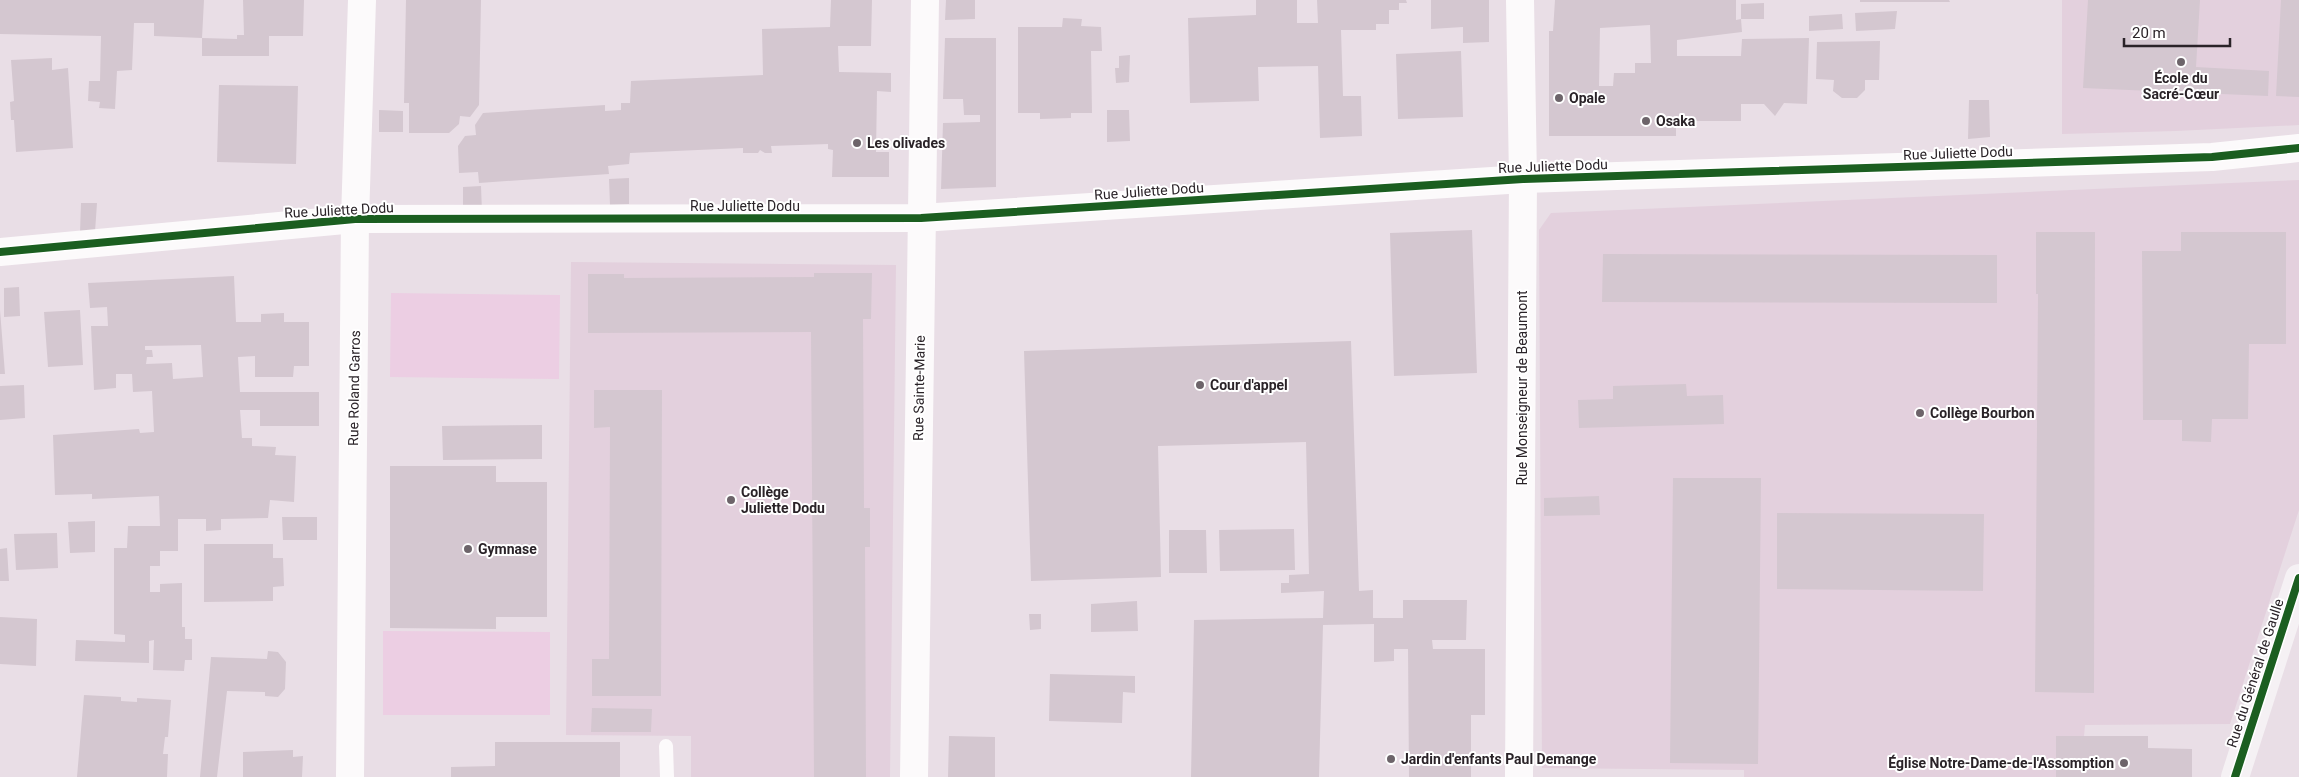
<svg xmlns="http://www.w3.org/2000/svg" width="2299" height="777" font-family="Roboto,sans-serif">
<rect width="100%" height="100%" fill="#e9dee6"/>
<path fill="#e3d0dd" d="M 2062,0 L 2299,0 L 2299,125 L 2176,131 L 2062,134 Z
M 2299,180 L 2299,510 L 2230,724 L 2085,725 L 2084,736 L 2056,737 L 2056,777 L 1744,777 L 1744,770 L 1542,768 L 1539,230 L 1551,213 Z
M 571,262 L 896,265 L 890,777 L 691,777 L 691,736 L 566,735 Z"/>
<path fill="#eccee3" d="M 391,293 L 560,295 L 559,379 L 390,377 Z
M 383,631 L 550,632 L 550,715 L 383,715 Z"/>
<path fill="#d4c7d0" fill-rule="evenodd" d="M 0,0 L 204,0 L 202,38 L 154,36 L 154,23 L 134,23 L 132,70 L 117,71 L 115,109 L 99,108 L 100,102 L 88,101 L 89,81 L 100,81 L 101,36 L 0,34 Z
M 243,0 L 304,0 L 303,36 L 269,36 L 269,56 L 202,56 L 202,38 L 237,39 L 237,35 L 244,35 Z
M 406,0 L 481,0 L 479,105 L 470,117 L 460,116 L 459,124 L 449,133 L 409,133 L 409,103 L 404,103 Z
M 831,0 L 872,0 L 871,46 L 838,46 L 839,72 L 891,73 L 891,92 L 877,91 L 876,152 L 889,152 L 889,177 L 832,177 L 833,150 L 828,149 L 828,144 L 771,146 L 772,153 L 765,153 L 760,150 L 758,153 L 743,153 L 743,148 L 630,153 L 629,164 L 608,166 L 609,174 L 479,183 L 478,172 L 459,173 L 458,146 L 465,136 L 476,135 L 475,125 L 483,113 L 605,105 L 605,111 L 621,110 L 621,103 L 630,103 L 631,81 L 763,75 L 762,29 L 830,27 Z
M 946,0 L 975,0 L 975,19 L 945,20 Z
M 1256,0 L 1297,0 L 1297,23 L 1318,23 L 1317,0 L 1406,0 L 1407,3 L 1399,3 L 1399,10 L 1389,10 L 1389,24 L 1376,24 L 1376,30 L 1341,30 L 1343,96 L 1361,96 L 1362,136 L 1320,138 L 1318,66 L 1258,67 L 1259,101 L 1190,103 L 1188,18 L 1256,15 Z
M 1431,0 L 1489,0 L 1489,42 L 1463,43 L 1463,27 L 1431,29 Z
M 1555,0 L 1736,0 L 1736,20 L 1741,19 L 1742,32 L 1677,40 L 1677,56 L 1741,56 L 1742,39 L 1809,38 L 1807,104 L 1784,103 L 1775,116 L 1764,104 L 1741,104 L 1741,121 L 1676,121 L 1676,136 L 1549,136 L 1549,31 L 1553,31 ZM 1650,25 L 1651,63 L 1635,63 L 1635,73 L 1614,73 L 1613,86 L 1599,86 L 1600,28 Z
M 1860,0 L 1949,0 L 1950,2 L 1860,2 Z
M 2088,0 L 2200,0 L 2196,67 L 2269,71 L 2268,96 L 2083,88 Z
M 2281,0 L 2299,0 L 2299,97 L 2276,96 Z
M 1764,3 L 1764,19 L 1741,19 L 1741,4 Z
M 1897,11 L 1895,29 L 1856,31 L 1855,13 Z
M 1842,14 L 1843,29 L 1809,31 L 1809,16 Z
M 1063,18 L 1082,19 L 1081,26 L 1101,27 L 1102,51 L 1091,51 L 1092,113 L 1071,113 L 1071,118 L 1040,119 L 1040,113 L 1018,113 L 1018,27 L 1062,27 Z
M 945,38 L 996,38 L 996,187 L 941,189 L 943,123 L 980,122 L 980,115 L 964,115 L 963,99 L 943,99 Z
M 1880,41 L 1879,80 L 1865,80 L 1865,90 L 1857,98 L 1842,98 L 1833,91 L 1834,80 L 1816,79 L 1817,42 Z
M 1461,51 L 1463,117 L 1398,119 L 1396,54 Z
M 1130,55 L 1129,82 L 1116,83 L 1115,68 L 1119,68 L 1119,56 Z
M 52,58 L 52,70 L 68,68 L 73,148 L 16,152 L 14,120 L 11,120 L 10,102 L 14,101 L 11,60 Z
M 219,85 L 298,86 L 296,164 L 217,162 Z
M 1969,100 L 1989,100 L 1990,137 L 1968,139 Z
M 379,110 L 403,111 L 403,132 L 379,132 Z
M 1107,110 L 1129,110 L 1130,141 L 1107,142 Z
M 629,178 L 629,204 L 610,205 L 609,179 Z
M 481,186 L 482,212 L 463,212 L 463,187 Z
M 81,203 L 97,203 L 95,232 L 80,233 Z
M 1472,230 L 1477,373 L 1394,376 L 1390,233 Z
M 2036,232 L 2095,232 L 2094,693 L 2035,692 L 2038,294 L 2036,294 Z
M 2181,232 L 2286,232 L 2286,344 L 2249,344 L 2248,419 L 2212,419 L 2211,442 L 2182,441 L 2182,420 L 2143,420 L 2142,251 L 2181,251 Z
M 1603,254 L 1997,255 L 1997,303 L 1602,302 Z
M 814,273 L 872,273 L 871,319 L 863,319 L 864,508 L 870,508 L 870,547 L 865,547 L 866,777 L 814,777 L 811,332 L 588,333 L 588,274 L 624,274 L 624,278 L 814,277 Z
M 234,276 L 236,322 L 261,322 L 261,314 L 284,313 L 284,322 L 309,322 L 309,366 L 294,366 L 293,377 L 255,377 L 255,356 L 238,357 L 240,392 L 319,392 L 319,426 L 260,426 L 260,410 L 240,410 L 242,438 L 252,438 L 252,446 L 276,447 L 275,455 L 296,456 L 294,502 L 270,500 L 268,518 L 221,519 L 221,530 L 206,531 L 206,519 L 178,519 L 178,551 L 160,551 L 160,566 L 150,566 L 150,592 L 160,592 L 160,584 L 182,583 L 182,627 L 185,627 L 185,639 L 192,639 L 192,660 L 185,660 L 184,671 L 153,670 L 154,640 L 149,641 L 149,663 L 75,661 L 76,640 L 125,642 L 125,635 L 114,634 L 114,548 L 127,548 L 128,526 L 160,526 L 159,496 L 92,499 L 92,494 L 55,495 L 53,435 L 139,429 L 140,433 L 154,432 L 152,391 L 133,392 L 132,374 L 116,374 L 116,388 L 94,390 L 91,326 L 108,326 L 107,307 L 90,308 L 88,283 ZM 201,345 L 203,377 L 173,379 L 172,363 L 146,364 L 147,357 L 153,357 L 152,350 L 145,350 L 145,346 Z
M 19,287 L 20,316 L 4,317 L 4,288 Z
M 0,310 L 5,374 L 0,374 Z
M 80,310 L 83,365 L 48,367 L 44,312 Z
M 1351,341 L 1359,591 L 1373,590 L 1373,618 L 1403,618 L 1403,600 L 1467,600 L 1466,640 L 1432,640 L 1433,649 L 1485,649 L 1485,715 L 1471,715 L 1471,777 L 1409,777 L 1408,649 L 1394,649 L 1394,661 L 1374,662 L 1374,624 L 1323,625 L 1319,777 L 1191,777 L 1194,620 L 1323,618 L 1324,591 L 1281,593 L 1281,583 L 1289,583 L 1289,575 L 1309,574 L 1306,442 L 1158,446 L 1161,577 L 1031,581 L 1024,351 Z
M 1686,384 L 1687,396 L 1723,395 L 1724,424 L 1579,428 L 1578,400 L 1613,399 L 1613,386 Z
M 24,385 L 25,418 L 0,420 L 0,386 Z
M 594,390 L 662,390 L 661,696 L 592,696 L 592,659 L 609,659 L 610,427 L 594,428 Z
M 542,425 L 542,459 L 443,460 L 442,426 Z
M 390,466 L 496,466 L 496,482 L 547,482 L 547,617 L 496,617 L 496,629 L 390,628 Z
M 1673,478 L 1761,478 L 1758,764 L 1670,763 Z
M 1599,496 L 1600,515 L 1544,516 L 1544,498 Z
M 1777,513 L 1984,514 L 1983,591 L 1777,589 Z
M 282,517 L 317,517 L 317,540 L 283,540 Z
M 95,521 L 95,552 L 70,553 L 68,522 Z
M 1294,529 L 1295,570 L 1220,571 L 1219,530 Z
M 1169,530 L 1206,530 L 1207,573 L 1169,573 Z
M 57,533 L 58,568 L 16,570 L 14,534 Z
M 204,544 L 273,544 L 273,558 L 283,558 L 284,586 L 273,587 L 273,601 L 204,602 Z
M 7,548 L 9,581 L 0,581 L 0,549 Z
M 1137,601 L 1138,631 L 1091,632 L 1091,604 Z
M 1029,614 L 1041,614 L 1041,629 L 1030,630 Z
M 0,617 L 37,619 L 36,666 L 0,664 Z
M 268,651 L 278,652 L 286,662 L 285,689 L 278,697 L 265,696 L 265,692 L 227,691 L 217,777 L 200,777 L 211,657 L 267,659 Z
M 1050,674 L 1135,676 L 1135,693 L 1123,692 L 1122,723 L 1049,721 Z
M 84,695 L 121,697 L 121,701 L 137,702 L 137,698 L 171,700 L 168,737 L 165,737 L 163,754 L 168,754 L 167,777 L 77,777 Z
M 592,708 L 652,709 L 651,732 L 591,732 Z
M 949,736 L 995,737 L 995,777 L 948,777 Z
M 2056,736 L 2148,736 L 2148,748 L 2192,749 L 2192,777 L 2056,777 Z
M 495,742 L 620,742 L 620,777 L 451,777 L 451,767 L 495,766 Z
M 293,750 L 293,757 L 303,756 L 302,777 L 243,777 L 243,752 Z"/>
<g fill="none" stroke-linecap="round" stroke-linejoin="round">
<path stroke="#fcfafb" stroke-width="14" d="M 666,746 L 667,777"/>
<path stroke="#fcfafb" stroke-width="28" d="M 350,777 L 355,219 L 362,0
M 914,777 L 925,0
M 1519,777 L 1523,179 L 1520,0"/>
<path stroke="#fcfafb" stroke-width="28" d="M 0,252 L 355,219 L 921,218 L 1523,179 L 2212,157 L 2299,148"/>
<path stroke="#f5f1f4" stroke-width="28" d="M 2235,777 L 2299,578"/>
<g stroke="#fff" stroke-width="11">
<path id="cycleway" d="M 0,252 L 355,219 L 921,218 L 1523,179 L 2212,157 L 2299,148
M 2235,777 L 2299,578"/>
</g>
<use href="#cycleway" stroke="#1b5e20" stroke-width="8"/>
</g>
<g fill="#6d646a" stroke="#fff" stroke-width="2">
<circle cx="2181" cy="62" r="5"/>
<circle cx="1559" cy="98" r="5"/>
<circle cx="1646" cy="121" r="5"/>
<circle cx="857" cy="143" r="5"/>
<circle cx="1200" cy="385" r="5"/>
<circle cx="1920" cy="413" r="5"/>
<circle cx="731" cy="500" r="5"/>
<circle cx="468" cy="549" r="5"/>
<circle cx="1391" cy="759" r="5"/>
<circle cx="2124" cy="763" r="5"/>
</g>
<g text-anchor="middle" stroke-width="4" stroke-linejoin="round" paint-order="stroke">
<g font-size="14" font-weight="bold" fill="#2a2328" stroke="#fff" text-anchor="start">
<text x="2181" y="83" text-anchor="middle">École du<tspan x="2181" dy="16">Sacré-Cœur</tspan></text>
<text x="1569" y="103">Opale</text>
<text x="1656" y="126">Osaka</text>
<text x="867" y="148">Les olivades</text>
<text x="1210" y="390">Cour d'appel</text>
<text x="1930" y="418">Collège Bourbon</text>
<text x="741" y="497">Collège<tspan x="741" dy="16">Juliette Dodu</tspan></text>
<text x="478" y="554">Gymnase</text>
<text x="1401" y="764">Jardin d'enfants Paul Demange</text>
<text x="2114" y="768" text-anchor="end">Église Notre-Dame-de-l'Assomption</text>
</g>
<g font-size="14" fill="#2a2328" stroke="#fff">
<text transform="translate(1958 153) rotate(-2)" y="5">Rue Juliette Dodu</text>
<text transform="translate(1553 166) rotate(-2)" y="5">Rue Juliette Dodu</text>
<text transform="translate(1149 191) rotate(-4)" y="5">Rue Juliette Dodu</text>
<text x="745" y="211">Rue Juliette Dodu</text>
<text transform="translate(339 210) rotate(-3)" y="5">Rue Juliette Dodu</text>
<text transform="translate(354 388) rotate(-89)" y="5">Rue Roland Garros</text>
<text transform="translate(919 388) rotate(-89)" y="5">Rue Sainte-Marie</text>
<text transform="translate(1522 388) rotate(-90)" y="5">Rue Monseigneur de Beaumont</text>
<text transform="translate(2255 673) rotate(-72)" y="5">Rue du Général de Gaulle</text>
</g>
</g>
<path d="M2124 38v8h106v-8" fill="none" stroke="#2a2328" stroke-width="2.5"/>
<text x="2132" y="38" font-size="15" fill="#2a2328" stroke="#ffffff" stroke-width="4" paint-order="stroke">20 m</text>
</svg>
